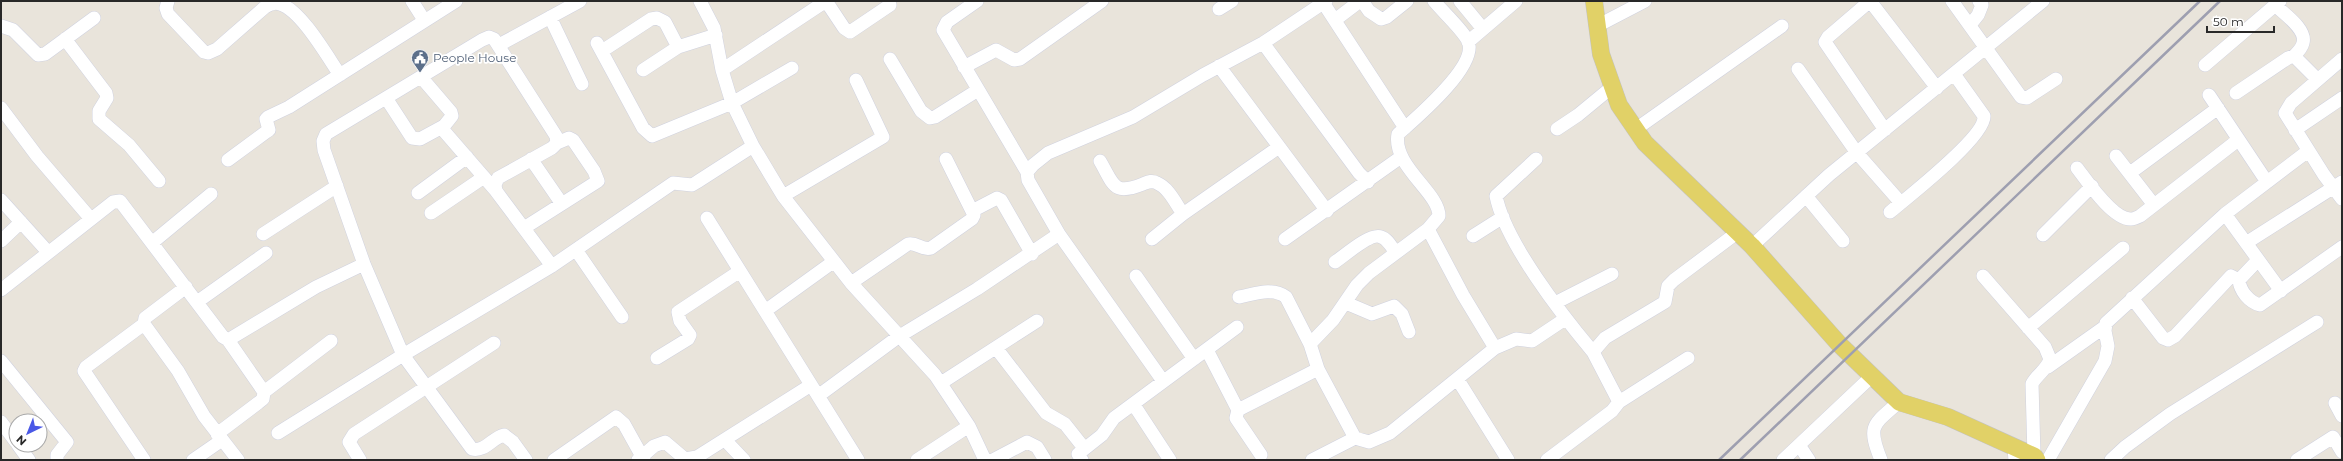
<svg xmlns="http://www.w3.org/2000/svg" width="2343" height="461" font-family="Montserrat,sans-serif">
<rect width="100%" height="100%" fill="#e9e4db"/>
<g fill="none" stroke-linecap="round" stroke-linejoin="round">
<g stroke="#d0d2df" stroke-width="14">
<path id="minor" d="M 168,1 L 166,8 L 168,14 L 204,52 L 208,53 L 217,49 L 265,7 C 270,4 274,2 280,4 C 301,10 327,56 340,75
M 412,1 L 424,20
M 700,1 L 714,28 L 722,70 L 732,103 L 753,146 L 783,196 L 851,283 L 935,375 L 969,426 L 985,460
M 826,1 L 844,28 L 850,32 L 890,5
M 977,1 L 947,22 L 943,30 L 1027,172
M 1362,1 L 1369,11 L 1381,19 L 1387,17 L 1407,1
M 1460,1 L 1483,29
M 1870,1 L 1828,37 L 1825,42 L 1885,130
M 1870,1 L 1937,88
M 1952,1 L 2021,97 L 2027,98 L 2056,79
M 1324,4 L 1405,128
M 2275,5 C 2284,14 2307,29 2303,43 C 2302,48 2297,53 2294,56
M 1219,9 L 1232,1
M 550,17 L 582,84
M 1335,20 L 1360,1
M 1970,25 L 1978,15 L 1982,5 L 1979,1
M 1,26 L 13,30 L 38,55 L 45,54 L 94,18
M 1597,26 L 1645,1
M 65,39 L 106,93 L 107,98 L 99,111 L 99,119 L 129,145 L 159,181
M 1468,42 L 1516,1
M 597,43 L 643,128 L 652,136 L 732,103 L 792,68
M 1263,43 L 1359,173 L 1368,182
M 499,45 L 580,1
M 602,51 L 651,19 L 657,18 L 665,22 L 678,47
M 890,59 L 921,111 L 930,118 L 935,117 L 978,90
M 2342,59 L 2291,103 L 2285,113 L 2324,175 L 2342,199
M 2205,65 L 2280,1
M 1219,66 L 1327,211
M 964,67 L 996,50 L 1014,60 L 1020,59 L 1102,1
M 1798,69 L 1857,153 L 1901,203
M 643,70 L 678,47 L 716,35
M 722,70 L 826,1
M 421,77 L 451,112 L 452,116 L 444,126 L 444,131 L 496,191
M 2236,93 L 2288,58 L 2294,56 L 2317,79
M 2209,95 L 2267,182
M 386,98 L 412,138 L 420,139 L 444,126
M 1,108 L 37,156 L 91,219
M 1557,129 L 1578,115 L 1612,87
M 1636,129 L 1782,26
M 2295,130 L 2342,98
M 2116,156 L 2154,205
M 531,159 L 562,204
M 1536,159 L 1496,196 C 1505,242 1562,315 1593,352
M 228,160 L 266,132 L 269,130 L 266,119 L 268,117 L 289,107 L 456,1
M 1100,161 C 1114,185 1113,196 1143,184 C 1148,182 1152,180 1157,183 C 1169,188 1176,204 1183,214
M 2077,168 C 2087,181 2113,220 2131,219 C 2134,219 2138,217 2140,216 L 2238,140
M 2130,173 L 2218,108
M 418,193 L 467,157
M 783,196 L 883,137 L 856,80
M 1806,196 L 1843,241
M 1,200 L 48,252
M 972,211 L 997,198 L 1001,200 L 1032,254
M 1890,212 C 1908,197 1986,136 1984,116 L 1954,74
M 431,213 L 484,177
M 2225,214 L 2281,291
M 707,218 L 858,460
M 524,228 L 598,181 L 594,171 L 573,140 L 569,138 L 557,143
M 1428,229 L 1463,295 L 1495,348
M 263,234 L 337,186
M 1059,234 L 1163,381
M 2043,235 L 2092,186
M 1473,236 L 1503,217
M 1152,239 L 1183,214 L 1279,147
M 1285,239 L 1401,157
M 1,241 L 21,222
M 153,242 L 211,194
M 2246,243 L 2342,182
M 1752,246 L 1829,175 L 2043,1
M 576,250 L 622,317
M 2258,260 L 2239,280 C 2240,291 2249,302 2260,305 L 2342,247
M 1335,262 C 1344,256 1371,232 1381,237 C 1388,239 1392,248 1396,253
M 1136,276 L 1194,359
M 1983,276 L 2045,347 L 2050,359 C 2047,370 2037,374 2032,384 L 2034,456
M 851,283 L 908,244 C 917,242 922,251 931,248 L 972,219 L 974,215 L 946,159
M 186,287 L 145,318 L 144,324 L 178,371 L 204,416 L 238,460
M 1,290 L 113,202 L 120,201 L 223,337 L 228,340 L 316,287 L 364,264
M 1239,297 C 1255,294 1272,287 1286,297 L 1310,344 L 1318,369 L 1355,438
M 2132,298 L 2163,338 L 2168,340 L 2175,336 L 2231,276 L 2239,280
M 197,302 L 266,253
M 1346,303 L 1372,314 L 1394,306 L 1402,314 L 1409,332
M 1555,303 L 1612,274
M 765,311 L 833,262
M 144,324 L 86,367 L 84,371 L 144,460
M 2028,328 L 2123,248
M 1310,344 L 1333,320 L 1357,285 L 1369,273 L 1428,229 L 1439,216 C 1439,192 1392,166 1398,134 C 1415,119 1479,65 1468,41 C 1463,30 1442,11 1434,1
M 996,348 L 1046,413 L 1065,424 L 1084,448
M 1207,350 L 1238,410
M 657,358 L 688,339 L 690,335 L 680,321 L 678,312 L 740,271
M 1,361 L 67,442 L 57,455 L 57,460
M 2048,367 L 2103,328
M 1458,380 L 1508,460
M 941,383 L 1037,321
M 264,392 L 331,341
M 818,396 L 898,337 L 977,289 L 1059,234 L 1028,180 L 1027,172 L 1033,165 L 1048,153 L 1133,117 L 1203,75 L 1263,43 L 1326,1
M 1619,402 L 1688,358
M 2335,403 L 2342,416
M 1134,405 L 1170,460
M 1,422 L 16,442
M 278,433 L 403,355 L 552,266 L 673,183 L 692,185 L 697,182 L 753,146
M 217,434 L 258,403 L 263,399 L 264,392 L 228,340
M 725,440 L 744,460
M 18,445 L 29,460
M 1799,445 L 1809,460
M 2014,449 L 2015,460
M 1261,455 L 1236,418 L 1238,410 L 1318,369
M 193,460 L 222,440
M 360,460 L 349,442 L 354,434 L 494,343
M 526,460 L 513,442 L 504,435 C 492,438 485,452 472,449 L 403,355 L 364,264 L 324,150 L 323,141 L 326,134 L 482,40 L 489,37 L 494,39 L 556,136 L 557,143 L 552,148 L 498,178 L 495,185 L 496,191 L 552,266
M 554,460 L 616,417 L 624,424 L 644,460
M 638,460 L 654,446 L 665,442 L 685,459 L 697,457 L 811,385
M 917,460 L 969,426
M 993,460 L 1027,442 L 1037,447 L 1045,460
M 1082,460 L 1078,454 L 1102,435 L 1114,418 L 1237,327
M 1312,460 L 1355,438 L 1369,442 L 1390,433 L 1495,348 L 1516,339 L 1532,341 L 1565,319
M 1547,460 L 1612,411 L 1619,402 L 1593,352 L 1605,338 L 1665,302 L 1668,286 L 1674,280 L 1738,232
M 1783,460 L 1872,376
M 1881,460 C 1867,425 1873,425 1899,402
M 2048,460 L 2105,361 L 2108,346 L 2105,331 L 2106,323 L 2225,214 L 2308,151
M 2111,460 L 2125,447 L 2170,414 L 2317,322
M 2297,460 L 2333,437 L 2342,452"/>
</g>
<g stroke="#c3c3c3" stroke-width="18">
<path id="major" d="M 1594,1 L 1601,54 L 1619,105 L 1645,143 L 1752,246 L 1839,344 L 1899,402 L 1948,417 L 2034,456 L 2037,460"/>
</g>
<use href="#minor" stroke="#fff" stroke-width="13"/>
<use href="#major" stroke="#e1d167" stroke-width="17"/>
<path stroke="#9e9fb0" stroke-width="2.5" d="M 1719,460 L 2200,1
M 1740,460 L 2220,1"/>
</g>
<defs>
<g id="civic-pin" transform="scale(0.9)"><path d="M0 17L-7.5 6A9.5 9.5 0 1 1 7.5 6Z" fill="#5c6f8a" stroke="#fff"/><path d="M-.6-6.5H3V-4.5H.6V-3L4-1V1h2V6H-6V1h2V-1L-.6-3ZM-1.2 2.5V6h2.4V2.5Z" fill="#fff"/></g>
</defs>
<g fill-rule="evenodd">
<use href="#civic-pin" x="420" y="58"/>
</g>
<g text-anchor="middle" stroke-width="3.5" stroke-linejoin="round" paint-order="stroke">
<g font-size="12" fill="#4e5e75" stroke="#fff" text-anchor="start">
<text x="433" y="62">People House</text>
</g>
</g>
<rect width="2343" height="461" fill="none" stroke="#282828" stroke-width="4"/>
<g transform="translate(28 433) rotate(223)"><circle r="19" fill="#ffffff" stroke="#a9a9a9"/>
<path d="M0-3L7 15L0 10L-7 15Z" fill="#4a58e6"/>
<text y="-6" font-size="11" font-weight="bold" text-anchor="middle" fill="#282828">N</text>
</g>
<path d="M2207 26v6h67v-6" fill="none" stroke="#282828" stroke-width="2"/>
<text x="2213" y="26" font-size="12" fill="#282828" stroke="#ffffff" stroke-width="3" paint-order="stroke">50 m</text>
</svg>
